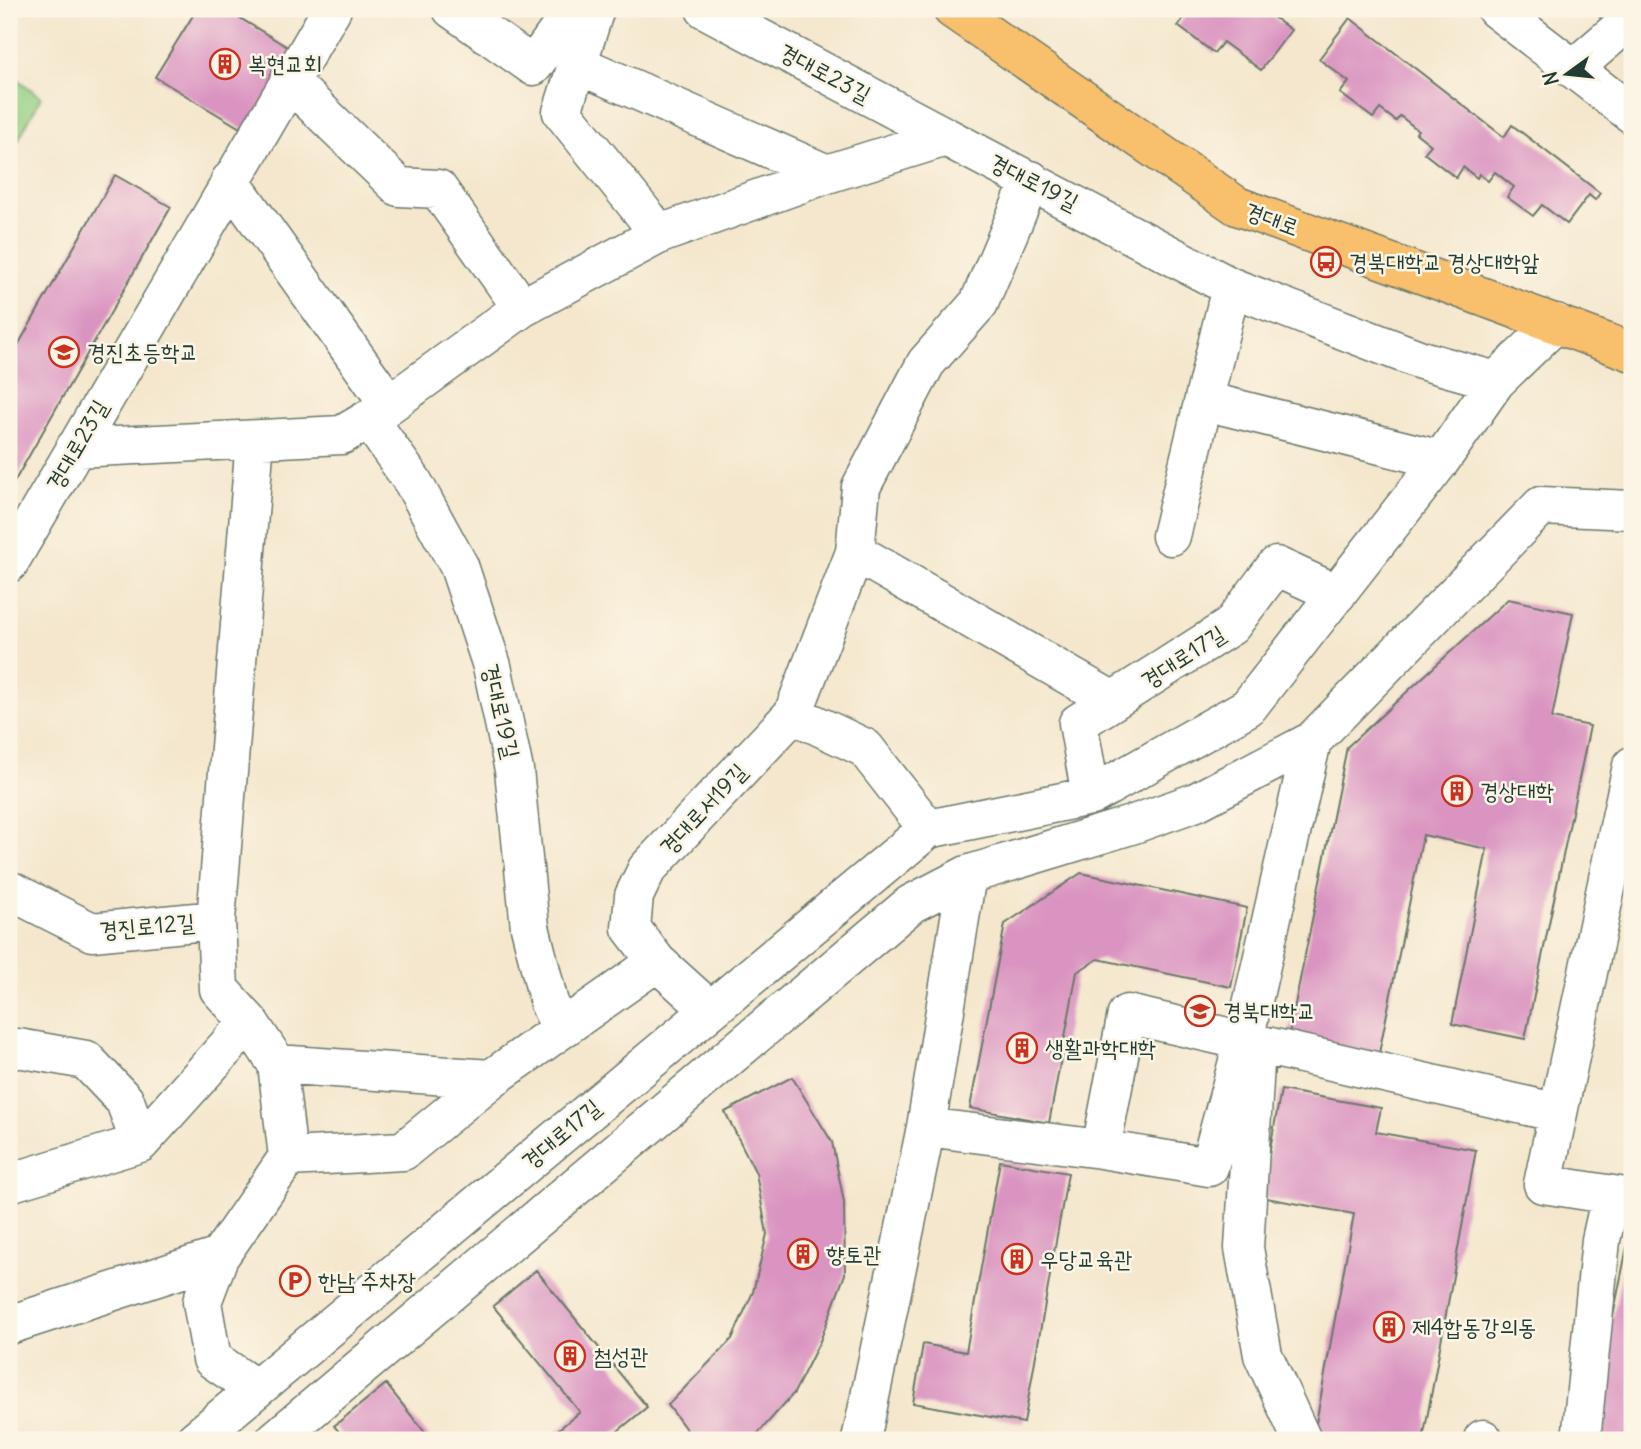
<svg xmlns="http://www.w3.org/2000/svg" width="1641" height="1449" font-family="Delius,'Poor Story',sans-serif">
<rect width="100%" height="100%" fill="#fcf5e5"/>
<filter id="ink" filterUnits="userSpaceOnUse"><feTurbulence type="fractalNoise" baseFrequency=".0143" numOctaves="2"/><feDisplacementMap in="SourceGraphic" scale="14" xChannelSelector="R" yChannelSelector="G"/><feConvolveMatrix kernelMatrix="1 2 1 2 8 2 1 2 1" color-interpolation-filters="sRGB"/></filter>
<filter id="wash" filterUnits="userSpaceOnUse"><feTurbulence type="fractalNoise" baseFrequency=".00686" numOctaves="4" result="noise"/><feDisplacementMap in="SourceGraphic" scale="28" xChannelSelector="R" yChannelSelector="G"/><feGaussianBlur stdDeviation="1.57" result="paint"/><feColorMatrix in="noise" values="0 0 0 0 0 0 0 0 0 0 0 0 0 0 0 0 0 1.4 0 .05"/><feComposite in="paint" operator="in"/></filter>
<g filter="url(#wash)">
<rect width="100%" height="100%" fill="#f4e7cd"/>
<path fill="#92cd82" stroke="#58855b" stroke-width="2" d="M 9,73 L 41,97 L 9,157 Z"/>
<g id="blocks">
<path fill="#da94c1" d="M 197,9 L 225,9 L 294,51 L 247,132 L 155,77 Z
M 1178,9 L 1262,9 L 1291,30 L 1261,70 L 1223,42 L 1214,53 L 1178,26 L 1186,15 Z
M 1593,9 L 1618,9 L 1603,21 Z
M 1350,18 L 1504,137 L 1512,125 L 1600,193 L 1595,200 L 1589,195 L 1567,224 L 1542,205 L 1533,216 L 1507,197 L 1514,187 L 1495,172 L 1488,181 L 1479,174 L 1477,178 L 1463,167 L 1456,178 L 1424,153 L 1431,145 L 1416,133 L 1418,130 L 1400,116 L 1396,121 L 1380,109 L 1373,118 L 1340,93 L 1349,82 L 1319,59 Z
M 115,175 L 171,207 L 9,491 L 9,361 Z
M 1508,599 L 1573,613 L 1552,718 L 1590,726 L 1525,1039 L 1452,1024 L 1487,849 L 1423,835 L 1377,1063 L 1287,1044 L 1347,747 Z
M 1081,873 L 1247,908 L 1231,987 L 1098,959 L 1077,972 L 1049,1123 L 970,1108 L 1005,924 Z
M 792,1077 L 832,1142 L 844,1202 L 845,1274 L 820,1341 L 794,1393 L 753,1439 L 694,1440 L 668,1405 L 732,1339 L 753,1292 L 767,1234 L 756,1173 L 725,1112 Z
M 1281,1090 L 1381,1108 L 1376,1132 L 1476,1150 L 1423,1440 L 1313,1440 L 1354,1214 L 1261,1197 Z
M 1000,1161 L 1068,1173 L 1024,1423 L 913,1403 L 923,1344 L 966,1352 Z
M 1632,1239 L 1632,1440 L 1588,1440 L 1628,1242 Z
M 536,1270 L 647,1407 L 607,1440 L 545,1440 L 580,1412 L 493,1306 Z
M 386,1384 L 431,1440 L 346,1440 L 334,1426 Z"/>
</g>
</g>
<g filter="url(#ink)">
<use href="#blocks" fill-opacity="0" stroke="#6a786a" stroke-width="2"/>
<g fill="none" stroke-linecap="round" stroke-linejoin="round">
<g stroke="#6a786a" stroke-width="41">
<path id="minor" d="M 452,9 L 533,66 L 574,9
M 595,9 L 562,112 L 660,234
M 705,9 L 946,137
M 1496,9 L 1632,114
M 579,65 L 827,174
M 1573,69 L 1632,18
M 289,81 L 399,187 L 438,189 L 522,308
M 230,181 L 389,404
M 1205,401 L 1441,460
M 369,419 L 413,482 L 459,566 L 492,666 L 514,770 L 530,927 L 549,1003 L 561,1028
M 75,448 L 342,435 L 369,419 L 522,308 L 660,234 L 827,174 L 946,137 L 1231,287 L 1421,360 L 1496,381 L 1556,323
M 1171,536 L 1231,287
M 855,552 L 1113,701
M 9,563 L 332,9
M 793,714 L 865,748 L 928,829
M 1091,796 L 1078,723 L 1231,626 L 1276,566 L 1337,594
M 9,890 L 92,932 L 216,920 L 219,989 L 249,1022 L 277,1064 L 288,1157 L 219,1257 L 9,1325
M 216,920 L 255,440
M 657,962 L 710,1010
M 9,1051 L 18,1048 L 86,1060 L 125,1101 L 140,1143 L 9,1183
M 277,1064 L 491,1079 L 657,962 L 631,928 L 634,896 L 647,869 L 793,714 L 855,552 L 861,487 L 926,363 L 979,303 L 1031,180
M 1255,1064 L 1244,1248 L 1263,1355 L 1302,1440
M 1558,1113 L 1632,766
M 926,1127 L 1101,1149 L 1209,1167 L 1244,1040 L 1312,741
M 140,1143 L 249,1022
M 1101,1149 L 1127,1014 L 1558,1113 L 1543,1184 L 1632,1198
M 288,1157 L 403,1151 L 491,1079
M 219,1257 L 202,1302 L 212,1359 L 256,1389
M 195,1440 L 928,829 L 1091,796 L 1248,707 L 1441,460 L 1496,381
M 275,1440 L 911,904 L 967,875 L 1131,825 L 1196,802 L 1312,741 L 1541,506 L 1632,510
M 861,1440 L 926,1127 L 967,875
M 1483,1440 L 1483,1439
M 1581,1440 L 1601,1240 L 1611,1195"/>
</g>
<g stroke="#6a786a" stroke-width="41">
<path id="major" d="M 952,9 L 1237,206 L 1632,352"/>
</g>
<use href="#minor" stroke="#fff" stroke-width="38"/>
<use href="#major" stroke="#f8bf6c" stroke-width="38"/>
</g>
</g>
<defs>
<g id="building-ring" transform="scale(1.575)"><circle r="9.5" fill="#fcf5e5" stroke="#c8321e" stroke-width="1.5"/><path d="M-4-6H4V6H1V3H-1V6H-4ZM-2.5-4.3h1.7v1.8h-1.7ZM.8-4.3h1.7v1.8H.8ZM-2.5-1h1.7V.8h-1.7ZM.8-1h1.7V.8H.8Z" fill="#c8321e"/></g>
<g id="bus-ring" transform="scale(1.575)"><circle r="9.5" fill="#fcf5e5" stroke="#c8321e" stroke-width="1.5"/><path d="M-5-6H5V4H4V6H2V4H-2V6H-4V4H-5ZM-3.5-4V0h7V-4ZM-3.5 1.2v1.5H-2V1.2ZM2 1.2v1.5H3.5V1.2Z" fill="#c8321e"/></g>
<g id="school-ring" transform="scale(1.575)"><circle r="9.5" fill="#fcf5e5" stroke="#c8321e" stroke-width="1.5"/><path d="M0-5L7-2L0 1L-7-2ZM-4 1L0 2.5L4 1V4Q0 6-4 4Z" fill="#c8321e"/></g>
<g id="university-ring" transform="scale(1.575)"><circle r="9.5" fill="#fcf5e5" stroke="#c8321e" stroke-width="1.5"/><path d="M0-5L7-2L0 1L-7-2ZM-4 1L0 2.5L4 1V4Q0 6-4 4Z" fill="#c8321e"/></g>
<g id="parking-ring" transform="scale(1.575)"><circle r="9.5" fill="#fcf5e5" stroke="#c8321e" stroke-width="1.5"/><path d="M-3.5-5.5H1a3.5 3.5 0 0 1 0 7H-1V5.5H-3.5ZM-1-3.4V-.6H.8a1.4 1.4 0 0 0 0-2.8Z" fill="#c8321e"/></g>
</defs>
<g fill-rule="evenodd">
<use href="#building-ring" x="225" y="64"/>
<use href="#bus-ring" x="1326" y="262"/>
<use href="#school-ring" x="64" y="352"/>
<use href="#building-ring" x="1457" y="791"/>
<use href="#university-ring" x="1200" y="1011"/>
<use href="#building-ring" x="1022" y="1048"/>
<use href="#building-ring" x="803" y="1254"/>
<use href="#building-ring" x="1017" y="1259"/>
<use href="#parking-ring" x="295" y="1281"/>
<use href="#building-ring" x="1389" y="1327"/>
<use href="#building-ring" x="570" y="1356"/>
</g>
<g text-anchor="middle" stroke-width="5" stroke-linejoin="round" paint-order="stroke">
<g font-size="23" fill="#1f3d34" stroke="#fcf5e5" text-anchor="start">
<text x="248" y="72">복현교회</text>
<text x="1349" y="270">경북대학교 경상대학앞</text>
<text x="87" y="360">경진초등학교</text>
<text x="1480" y="799">경상대학</text>
<text x="1223" y="1019">경북대학교</text>
<text x="1045" y="1056">생활과학대학</text>
<text x="826" y="1262">향토관</text>
<text x="1040" y="1267">우당교육관</text>
<text x="318" y="1289">한남 주차장</text>
<text x="1412" y="1335">제4합동강의동</text>
<text x="593" y="1364">첨성관</text>
</g>
<g font-size="23" fill="#1f3d34" stroke="#fcf5e5">
<text transform="translate(825 73) rotate(28)" y="8">경대로23길</text>
<text transform="translate(1034 182) rotate(27)" y="8">경대로19길</text>
<text transform="translate(1272 219) rotate(20)" y="8">경대로</text>
<text transform="translate(77 445) rotate(-60)" y="8">경대로23길</text>
<text transform="translate(1183 657) rotate(-33)" y="8">경대로17길</text>
<text transform="translate(501 711) rotate(77)" y="8">경대로19길</text>
<text transform="translate(703 809) rotate(-47)" y="8">경대로서19길</text>
<text transform="translate(147 926) rotate(-5)" y="8">경진로12길</text>
<text transform="translate(561 1134) rotate(-40)" y="8">경대로17길</text>
</g>
</g>
<rect width="1641" height="1449" fill="none" stroke="#fcf5e5" stroke-width="35"/>
<g transform="translate(1567 74) rotate(255)" stroke="#fcf5e5" stroke-width="5" paint-order="stroke">
<path d="M0-5L12 26L0 18L-12 26Z" fill="#1f3d34"/>
<text y="-10" font-size="19" font-weight="bold" text-anchor="middle" fill="#1f3d34">N</text>
</g>
</svg>
